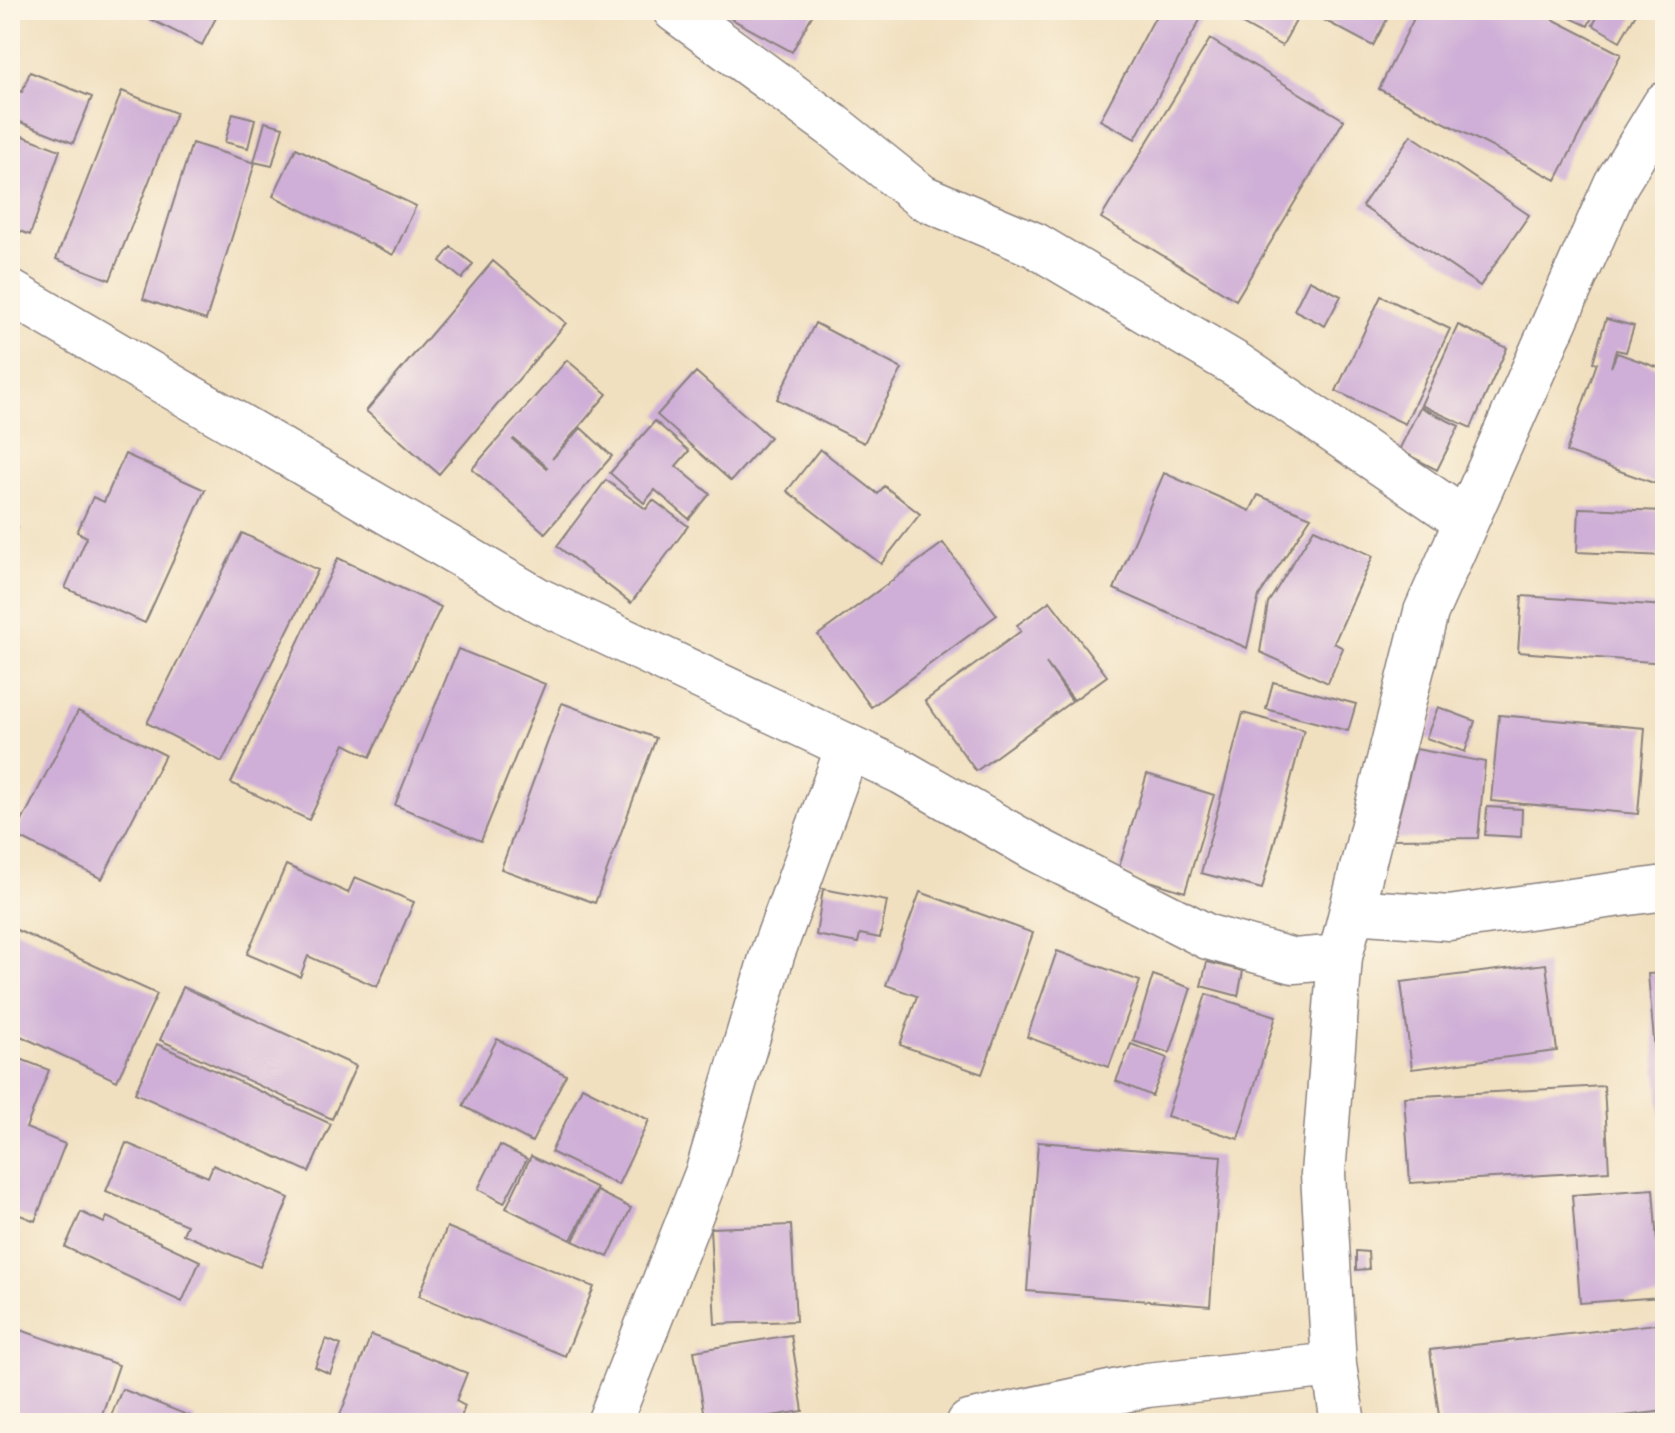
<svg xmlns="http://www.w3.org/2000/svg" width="1675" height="1433" font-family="'Patrick Hand',sans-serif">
<rect width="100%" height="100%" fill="#fcf5e5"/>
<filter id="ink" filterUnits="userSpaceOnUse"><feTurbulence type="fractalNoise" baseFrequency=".0125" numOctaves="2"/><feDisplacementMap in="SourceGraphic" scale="16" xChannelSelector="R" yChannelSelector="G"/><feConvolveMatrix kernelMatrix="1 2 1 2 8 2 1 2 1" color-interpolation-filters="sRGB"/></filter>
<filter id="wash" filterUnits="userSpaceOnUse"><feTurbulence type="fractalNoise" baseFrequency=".006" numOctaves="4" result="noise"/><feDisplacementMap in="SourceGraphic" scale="32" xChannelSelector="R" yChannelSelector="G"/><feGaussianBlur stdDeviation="1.8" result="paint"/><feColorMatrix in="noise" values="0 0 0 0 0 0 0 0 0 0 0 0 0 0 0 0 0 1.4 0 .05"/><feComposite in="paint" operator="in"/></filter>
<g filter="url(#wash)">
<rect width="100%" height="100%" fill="#f1e0c0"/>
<g id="blocks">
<path fill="#cfafd7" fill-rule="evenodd" d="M 155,10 L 220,10 L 202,45 L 150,19 Z
M 715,10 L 815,10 L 792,52 Z
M 1159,10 L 1182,10 L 1200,20 L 1135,139 L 1100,120 Z
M 1217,10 L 1302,10 L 1282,46 Z
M 1329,10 L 1392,10 L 1373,46 L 1324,20 Z
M 1418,10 L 1535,10 L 1621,54 L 1556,180 L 1379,89 Z
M 1553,10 L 1595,10 L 1588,26 Z
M 1601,10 L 1638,10 L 1620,41 L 1593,25 Z
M 1210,39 L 1344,120 L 1236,300 L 1101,218 Z
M 30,72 L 92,97 L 73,143 L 10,118 L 10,87 L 22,92 Z
M 122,91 L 176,113 L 110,280 L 56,259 Z
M 233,113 L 255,119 L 248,148 L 225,142 Z
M 265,122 L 283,127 L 272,166 L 254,162 Z
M 10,131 L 60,150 L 30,235 L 10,227 Z
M 1411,135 L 1529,215 L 1480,286 L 1362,206 Z
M 192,143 L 255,163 L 206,320 L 143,299 Z
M 296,148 L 416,206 L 393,255 L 273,196 Z
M 451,247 L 473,264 L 462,279 L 440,261 Z
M 493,261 L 566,323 L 439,474 L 366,411 Z
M 1309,280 L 1341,296 L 1325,326 L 1294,310 Z
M 1381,296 L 1450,329 L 1405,424 L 1336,391 Z
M 1606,319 L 1634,326 L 1626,352 L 1616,350 L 1611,367 L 1617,353 L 1665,370 L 1665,487 L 1566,452 L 1597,363 L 1593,362 Z
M 815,323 L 902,369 L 864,443 L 777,399 Z
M 1458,325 L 1507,348 L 1471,428 L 1421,405 Z
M 567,360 L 607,394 L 552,459 L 581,428 L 612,456 L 545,533 L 472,469 ZM 514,439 L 547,467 L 546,468 L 513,440 Z
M 696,372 L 770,437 L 731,481 L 657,415 Z
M 1420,407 L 1459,426 L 1437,470 L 1399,450 Z
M 655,421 L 689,451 L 676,466 L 710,494 L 689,519 L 655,490 L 644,503 L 610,473 Z
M 820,449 L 878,494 L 884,486 L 920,514 L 881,564 L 787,491 Z
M 125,454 L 205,490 L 145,623 L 65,588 L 87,537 L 77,532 L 93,497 L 104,502 Z
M 1164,473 L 1250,511 L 1258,495 L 1311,517 L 1259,596 L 1247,648 L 1114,589 Z
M 606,480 L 646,509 L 653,500 L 688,526 L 631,603 L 557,546 Z
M 1579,508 L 1665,511 L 1665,556 L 1577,552 Z
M 10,523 L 18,527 L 10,546 Z
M 1314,529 L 1373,556 L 1334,643 L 1343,648 L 1328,683 L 1260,652 L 1268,603 Z
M 242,533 L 318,570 L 222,762 L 147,723 Z
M 943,543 L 997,615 L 871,707 L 818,635 Z
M 338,558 L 441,607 L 370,757 L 345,744 L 309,820 L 231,783 Z
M 1522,596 L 1665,606 L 1665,663 L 1518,652 Z
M 1050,601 L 1107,676 L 1074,700 L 1046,663 L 1072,701 L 976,771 L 925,701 L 1021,631 L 1017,625 Z
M 458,649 L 545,684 L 481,841 L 395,805 Z
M 1273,682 L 1356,704 L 1348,731 L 1266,709 Z
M 562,703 L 656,738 L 595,903 L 501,869 Z
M 1438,707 L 1475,721 L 1465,752 L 1426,738 Z
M 78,711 L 165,755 L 102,879 L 15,835 Z
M 1243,713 L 1304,730 L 1262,889 L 1201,873 Z
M 1499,715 L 1645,728 L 1638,814 L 1491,801 Z
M 1416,749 L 1485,762 L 1478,838 L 1393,839 Z
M 1147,774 L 1214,795 L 1185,892 L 1118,871 Z
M 1487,807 L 1522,809 L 1521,837 L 1485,835 Z
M 286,865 L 348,893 L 355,877 L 414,902 L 377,987 L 308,956 L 300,977 L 247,954 Z
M 823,889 L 887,901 L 880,938 L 860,934 L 858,943 L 816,935 Z
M 920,892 L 1033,933 L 982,1074 L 900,1045 L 917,996 L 886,985 Z
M 10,927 L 157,994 L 117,1081 L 10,1031 Z
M 1057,951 L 1140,981 L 1109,1067 L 1027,1037 Z
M 1207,962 L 1243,971 L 1238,996 L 1201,986 Z
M 1546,964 L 1557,1051 L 1412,1069 L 1401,982 Z
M 1665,973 L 1665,1138 L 1663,1139 L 1648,974 Z
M 1153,975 L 1191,988 L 1170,1053 L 1133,1041 Z
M 183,987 L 356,1066 L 332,1119 L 160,1040 Z
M 1206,994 L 1276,1016 L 1238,1139 L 1167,1116 Z
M 497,1039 L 566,1075 L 532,1142 L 463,1106 Z
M 157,1044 L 331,1124 L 309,1172 L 135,1093 Z
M 1131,1044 L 1167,1058 L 1152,1096 L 1116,1081 Z
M 10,1055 L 49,1070 L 26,1128 L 65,1144 L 35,1221 L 10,1211 Z
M 1604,1086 L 1609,1171 L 1410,1183 L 1404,1097 Z
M 582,1087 L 649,1120 L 618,1185 L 551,1152 Z
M 1038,1142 L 1221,1156 L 1210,1306 L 1027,1291 Z
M 126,1143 L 208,1177 L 213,1165 L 289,1198 L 260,1267 L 183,1234 L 187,1225 L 106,1191 Z
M 500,1145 L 527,1159 L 504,1203 L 478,1189 Z
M 531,1156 L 597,1188 L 571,1240 L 506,1208 Z
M 1653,1189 L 1661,1297 L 1580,1303 L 1572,1195 Z
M 597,1191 L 631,1208 L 608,1257 L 573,1241 Z
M 81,1212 L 104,1223 L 107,1217 L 200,1261 L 182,1302 L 65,1247 Z
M 791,1225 L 796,1321 L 715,1324 L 710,1228 Z
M 447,1227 L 594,1287 L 565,1356 L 419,1296 Z
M 1356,1251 L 1368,1252 L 1369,1269 L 1356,1270 Z
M 1664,1323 L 1665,1411 L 1566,1423 L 1440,1423 L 1430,1350 Z
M 18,1329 L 119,1365 L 99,1423 L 35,1423 L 10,1414 L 10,1351 Z
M 371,1335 L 467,1373 L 456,1401 L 465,1406 L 459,1423 L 337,1423 Z
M 791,1335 L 803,1411 L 727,1423 L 706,1423 L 694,1351 Z
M 326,1339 L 341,1345 L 330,1374 L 315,1367 Z
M 122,1389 L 195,1418 L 193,1423 L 108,1423 Z"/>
</g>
</g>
<g filter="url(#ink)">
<use href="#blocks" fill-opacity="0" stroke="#8a817e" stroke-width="2"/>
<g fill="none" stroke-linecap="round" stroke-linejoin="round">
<g stroke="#8a817e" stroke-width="47">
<path id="street" d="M 675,10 L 832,125 L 922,197 L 1035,245 L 1237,365 L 1466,521
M 10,292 L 540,601 L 902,772 L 1036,849 L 1208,937 L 1294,961 L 1340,957 L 1426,612 L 1616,184 L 1665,104
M 1352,911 L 1449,918 L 1665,888
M 1340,957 L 1323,1174 L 1334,1365 L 1343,1423
M 609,1423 L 708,1171 L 773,952 L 848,747
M 969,1423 L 1147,1385 L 1334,1365"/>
</g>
<use href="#street" stroke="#fff" stroke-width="44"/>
</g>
</g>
<rect width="1675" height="1433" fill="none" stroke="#fcf5e5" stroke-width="40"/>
</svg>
